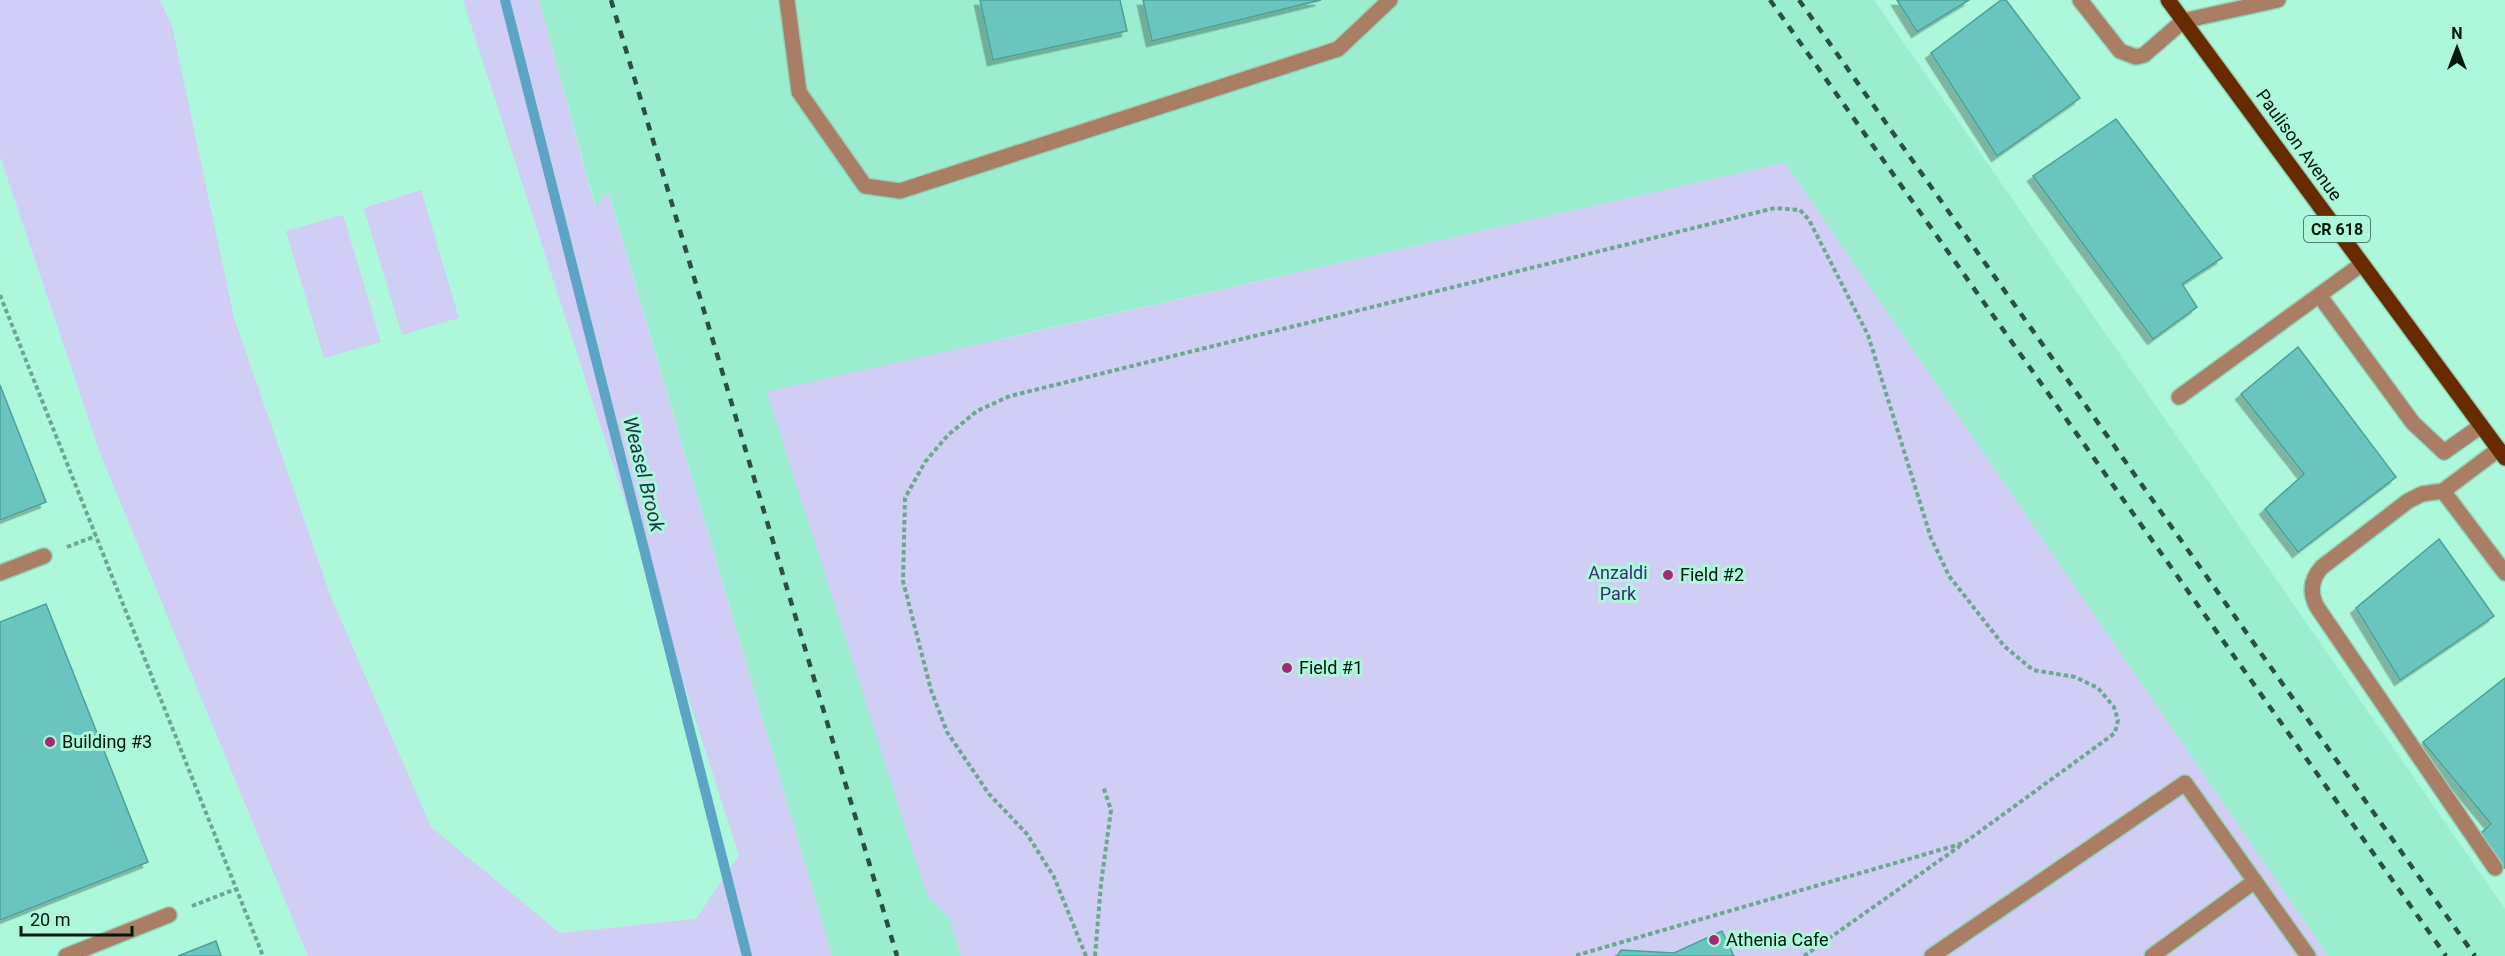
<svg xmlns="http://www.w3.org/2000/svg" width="2505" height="956" font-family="Roboto,sans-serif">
<defs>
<filter id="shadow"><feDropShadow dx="-5.5" dy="5.5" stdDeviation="0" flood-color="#0004"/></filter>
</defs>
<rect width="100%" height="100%" fill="#adf7da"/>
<path fill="#9aedce" d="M 539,0 L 1874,0 L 2505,909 L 2505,956 L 2328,956 L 1785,163 L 995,340 L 928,898 L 949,918 L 961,956 L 832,956 L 609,193 L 596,207 Z"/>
<path fill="#d0cef5" d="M 0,0 L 160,0 L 172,26 L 234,318 L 332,600 L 431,827 L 560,933 L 696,919 L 739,855 L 463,0 L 539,0 L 595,207 L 608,192 L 832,956 L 308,956 L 100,453 L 0,156 Z
M 1785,163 L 2328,956 L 961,956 L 949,918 L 928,898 L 767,392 Z
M 421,190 L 459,318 L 402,335 L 364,208 Z
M 343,215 L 381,342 L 324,358 L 286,231 Z"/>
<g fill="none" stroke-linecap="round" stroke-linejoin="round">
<path stroke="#5ba4c4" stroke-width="10" d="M 505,0 L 747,956"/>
</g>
<path fill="#6bc5be" stroke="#4ca09a" stroke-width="1.5" filter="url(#shadow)" d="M 980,0 L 1120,0 L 1127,31 L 993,60 Z
M 1143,0 L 1321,0 L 1152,41 Z
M 1897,0 L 1969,0 L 1917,32 Z
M 2001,0 L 2006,0 L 2080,98 L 1997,156 L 1931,53 Z
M 2116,119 L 2222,258 L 2182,284 L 2197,307 L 2153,339 L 2033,176 Z
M 2298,347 L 2396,477 L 2298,552 L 2265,509 L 2304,474 L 2241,394 Z
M 0,385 L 46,502 L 0,520 Z
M 2439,539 L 2494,616 L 2400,680 L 2356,608 Z
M 46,604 L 148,862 L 0,920 L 0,622 Z
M 2505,678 L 2505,868 L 2504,868 L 2478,836 L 2491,824 L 2423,742 Z
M 1722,931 L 1734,956 L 1617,956 L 1621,950 L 1674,953 Z
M 216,941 L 221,956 L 178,956 Z"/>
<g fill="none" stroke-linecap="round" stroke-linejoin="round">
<g stroke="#91d3b9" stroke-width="18">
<path id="minor" d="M 787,0 L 799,92 L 865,186 L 900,191 L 1338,49 L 1390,0
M 2080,0 L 2120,51 L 2136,57 L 2144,55 L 2183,21 L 2278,0
M 2319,295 L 2413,423 L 2444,452 L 2481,426
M 2179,397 L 2362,264
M 2443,491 L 2505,573
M 0,573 L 44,556
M 2495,868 L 2317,607 C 2309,592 2311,579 2322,567 L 2408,501 L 2422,494 L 2443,491 L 2499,449
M 66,956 L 169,915
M 1932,956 L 2185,783 L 2308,956
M 2152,956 L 2255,881"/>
</g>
<g stroke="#91d3b9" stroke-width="18">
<path id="major" d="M 2168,0 L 2505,458"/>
</g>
<path stroke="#6ea690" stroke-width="4" stroke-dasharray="4.5 3" stroke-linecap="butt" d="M 0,295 L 263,956
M 67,547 L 96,536
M 192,906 L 236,889
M 1086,956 L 1054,877 L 1027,834 L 989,794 L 947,732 L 931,690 L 903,581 L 905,498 L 925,462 L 948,435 L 977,411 L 1010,396 L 1775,208 L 1800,210 L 1809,220 L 1868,335 L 1931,538 L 1949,576 L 2004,646 L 2033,670 L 2075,677 L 2098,688 L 2114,707 L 2118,720 L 2115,733 L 1964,843 L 1574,956
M 1095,956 L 1101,884 L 1111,810 L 1103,786
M 1804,956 L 1960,846"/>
<use href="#minor" stroke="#aa7d65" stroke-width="15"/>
<use href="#major" stroke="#682b00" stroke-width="15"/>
<path stroke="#2b4f41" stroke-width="4.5" stroke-dasharray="8 8" stroke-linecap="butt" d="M 611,0 L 897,956
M 1770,0 L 2446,956
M 1799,0 L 2475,956"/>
</g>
<g fill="#a82775" stroke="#adf7da" stroke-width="2">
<circle cx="1668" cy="575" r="6"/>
<circle cx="1287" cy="668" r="6"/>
<circle cx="50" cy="742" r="6"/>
<circle cx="1714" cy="940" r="6"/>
</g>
<g text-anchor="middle" stroke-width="6" stroke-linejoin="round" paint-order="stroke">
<rect fill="#adf7da" stroke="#345a4b" stroke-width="1.5" x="2304" y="216" width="66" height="26" rx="4.5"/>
<g font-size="16" font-weight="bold" fill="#00170e">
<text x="2337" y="235">CR 618</text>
</g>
<g font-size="18" fill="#00170e" stroke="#adf7da">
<text transform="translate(2299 145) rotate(54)" y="6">Paulison Avenue</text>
</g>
<g font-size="18" fill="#3b2c73" stroke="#adf7da">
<text x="1618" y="579">Anzaldi<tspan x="1618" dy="21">Park</tspan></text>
</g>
<g font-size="18" fill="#00170e" stroke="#adf7da" text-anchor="start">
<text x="1680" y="581">Field #2</text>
<text x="1299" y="674">Field #1</text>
<text x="62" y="748">Building #3</text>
<text x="1726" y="946">Athenia Cafe</text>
</g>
<g font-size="20" font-style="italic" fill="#163846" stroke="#adf7da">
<text transform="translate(644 474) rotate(76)" y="7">Weasel Brook</text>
</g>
</g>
<g transform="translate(2457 48)" stroke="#adf7da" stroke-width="4.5" paint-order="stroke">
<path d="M0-4.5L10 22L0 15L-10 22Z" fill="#00170e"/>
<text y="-9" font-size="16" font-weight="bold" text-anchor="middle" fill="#00170e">N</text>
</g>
<path d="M21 926v9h111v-9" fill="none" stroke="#00170e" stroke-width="3"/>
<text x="30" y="926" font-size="18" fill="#00170e" stroke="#adf7da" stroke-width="4.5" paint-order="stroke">20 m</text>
</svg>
